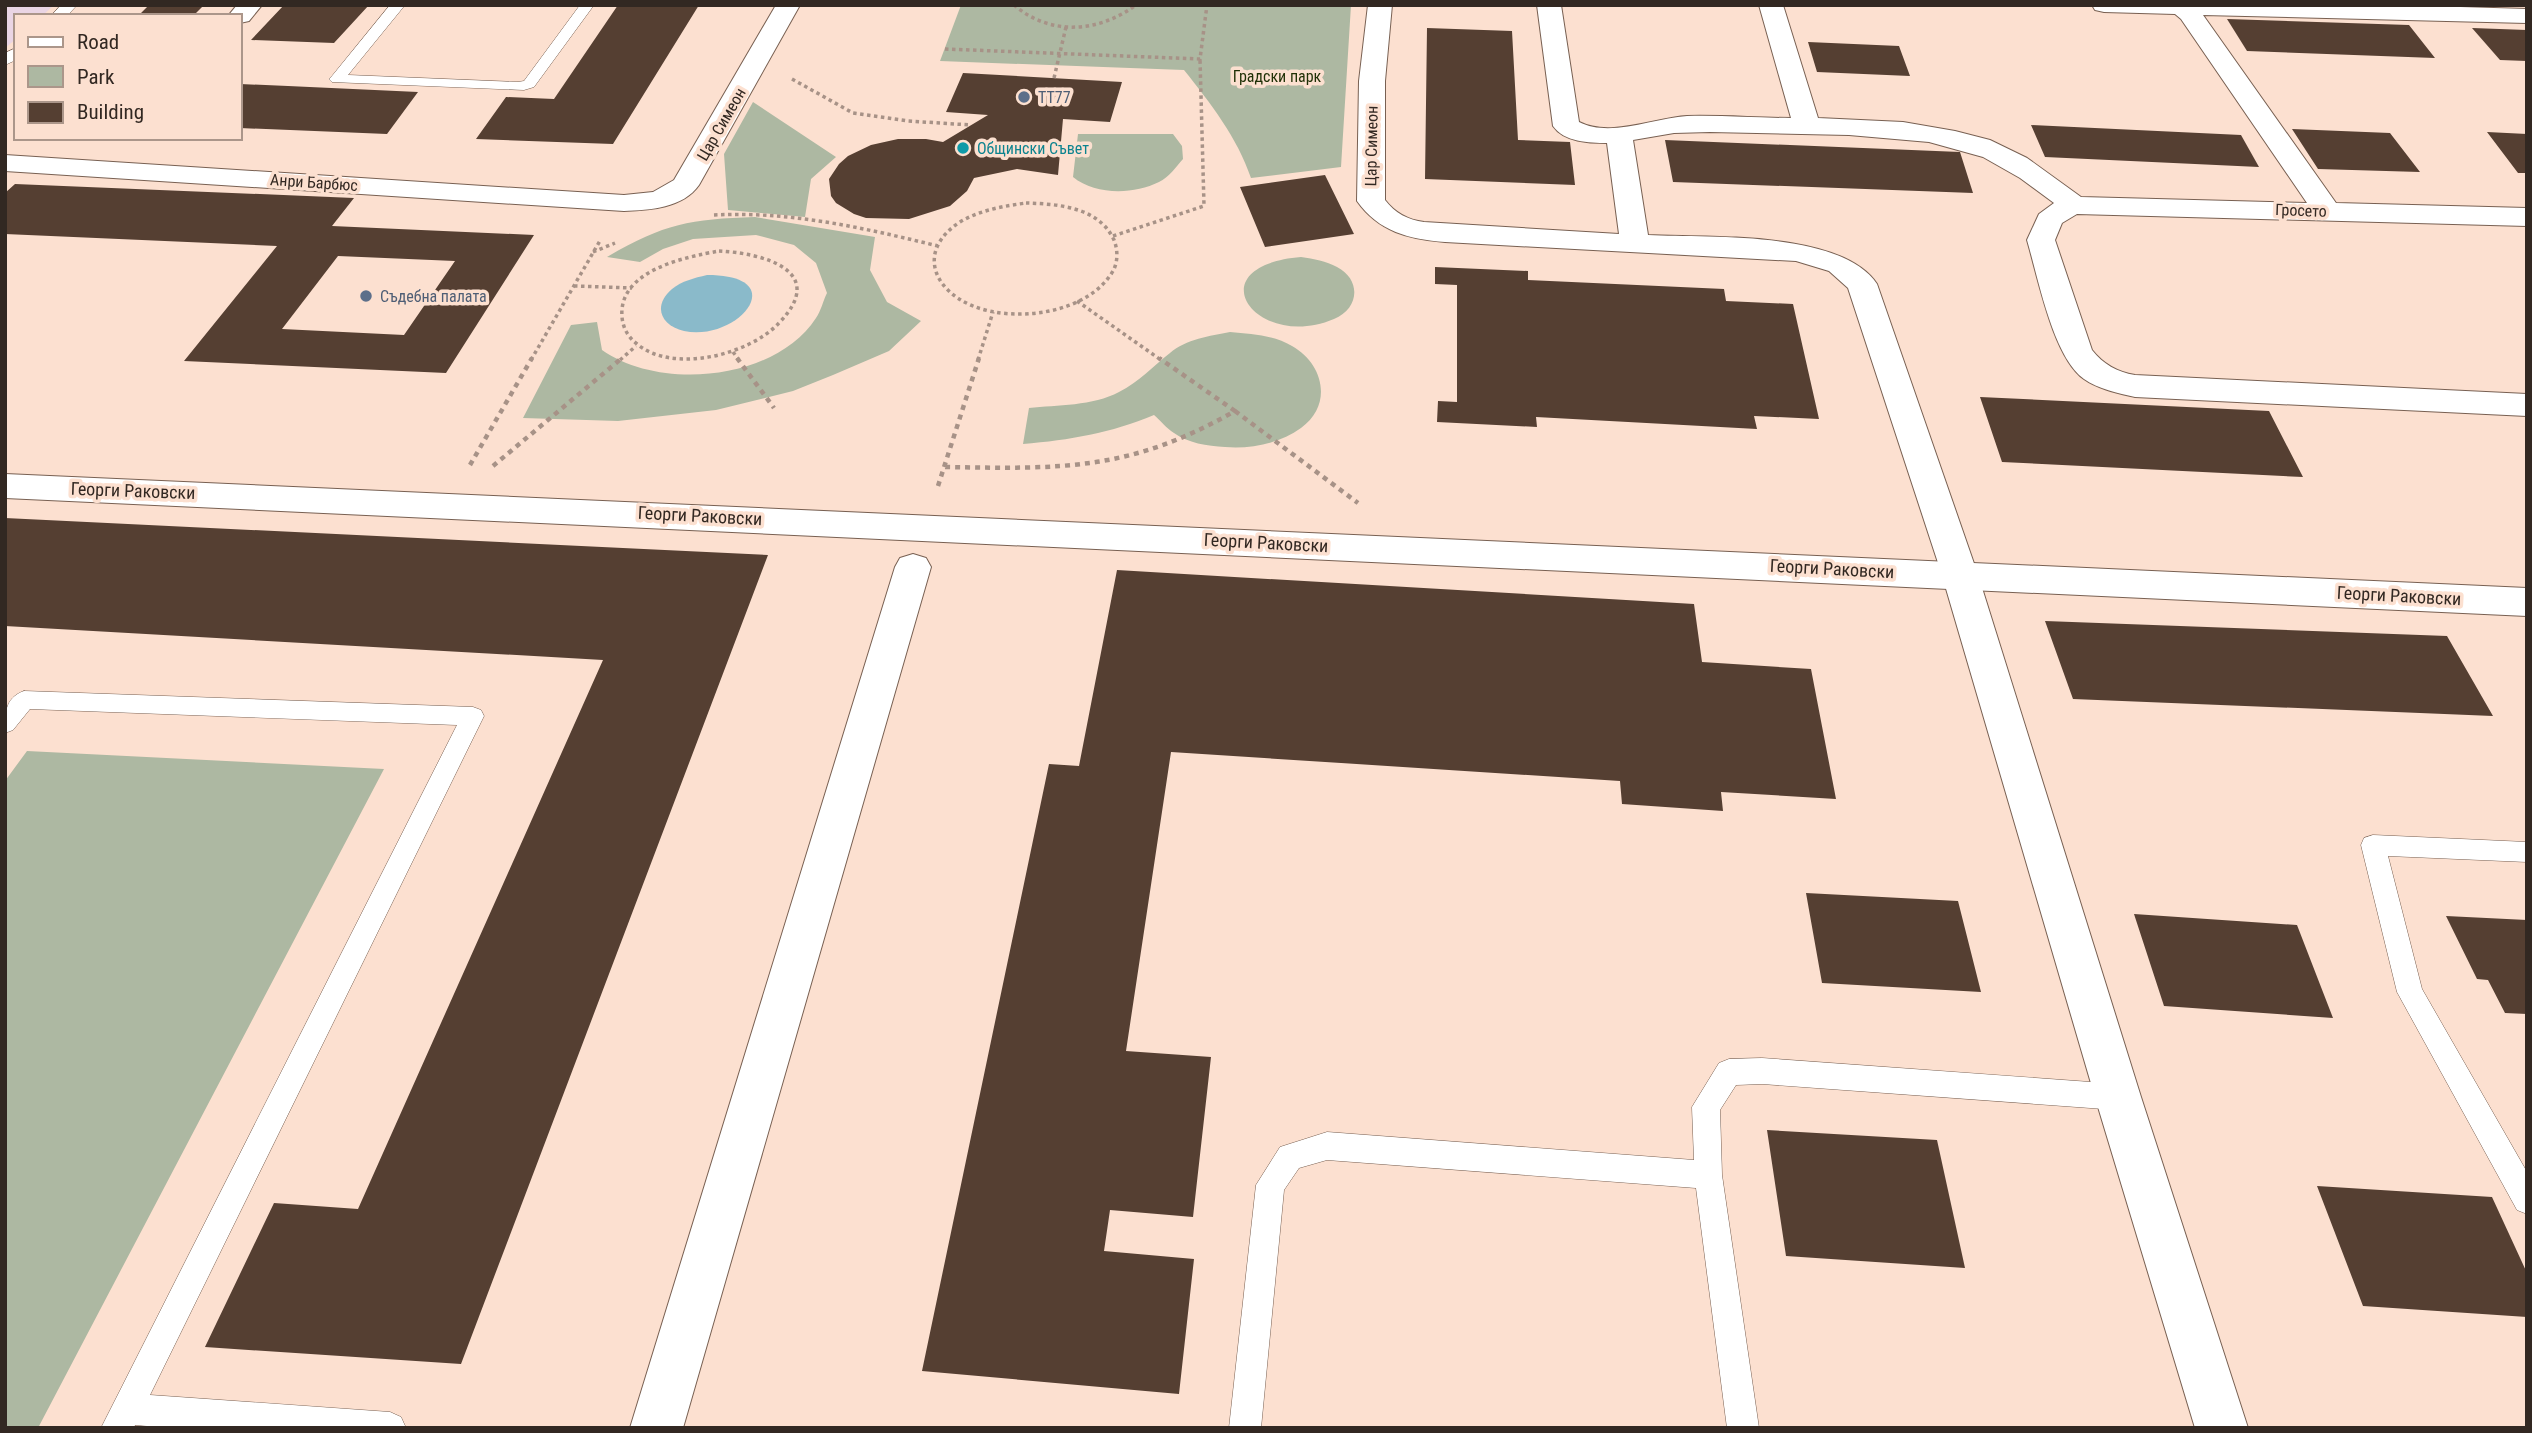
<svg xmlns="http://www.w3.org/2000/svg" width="2532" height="1433" font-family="'Roboto Condensed',sans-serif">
<rect width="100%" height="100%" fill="#fce0d0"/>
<path fill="#ead5e4" d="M 5,5 L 54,5 L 42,16 L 16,16 L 16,39 L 5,48 Z"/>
<path fill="#adb8a2" d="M 961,5 L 1351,5 L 1341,167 L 1251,178 C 1237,137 1211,104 1184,70 L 940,61 Z
M 753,102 L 836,157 L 811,179 L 805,217 L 728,210 L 724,154 Z
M 1078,134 L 1173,134 L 1182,146 L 1183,159 C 1176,167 1169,177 1159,182 C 1133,195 1095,195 1073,177 Z
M 755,217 L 875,237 L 870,270 L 887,302 L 921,321 L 889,351 L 833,375 L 793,391 L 716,410 L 618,421 L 523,418 L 571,325 L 597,322 L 602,350 C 660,391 775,381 816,318 C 821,311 823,301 827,293 L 816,263 L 794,245 L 756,235 L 693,239 L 663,249 L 640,262 L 607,257 C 663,224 690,219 755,217 Z
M 1301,257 C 1314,259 1326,261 1337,267 C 1362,280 1359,309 1334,319 C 1256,352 1194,266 1301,257 Z
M 1230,332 C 1251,334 1274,335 1292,346 C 1324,364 1333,405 1301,428 C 1279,444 1250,449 1225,447 C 1207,446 1188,443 1174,433 C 1166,428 1160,420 1154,415 C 1111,433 1070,440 1023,444 L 1029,408 C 1057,405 1093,406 1119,392 C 1139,382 1153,366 1170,353 C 1186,339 1210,336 1230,332 Z
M 27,751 L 384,769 L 38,1428 L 5,1428 L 5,781 Z"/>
<path fill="#8abaca" d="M 707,275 C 794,275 738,342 684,331 C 661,326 652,306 672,289 C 682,281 694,278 707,275 Z"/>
<path fill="#553f32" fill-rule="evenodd" d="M 149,5 L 204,5 L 193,16 L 138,16 Z
M 284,5 L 369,5 L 334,43 L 251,40 Z
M 618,5 L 699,5 L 613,144 L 476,139 L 506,97 L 554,99 Z
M 2227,19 L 2409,25 L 2435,58 L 2247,51 Z
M 1427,28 L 1512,31 L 1518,140 L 1570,142 L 1575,185 L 1425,179 Z
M 2472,28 L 2527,30 L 2527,61 L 2500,60 Z
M 1808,42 L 1899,46 L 1910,76 L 1817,72 Z
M 963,73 L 1122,82 L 1110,122 L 1063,119 L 1058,175 L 1017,169 L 974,178 L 967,191 L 950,206 L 909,219 L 866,218 L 854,214 L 836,203 L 831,196 L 829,179 L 839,164 L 848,156 L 871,145 L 898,139 L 926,139 L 943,142 L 988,115 L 946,112 Z
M 240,84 L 288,86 L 418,92 L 387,134 L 240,128 Z
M 2031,125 L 2241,135 L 2259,167 L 2045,157 Z
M 2292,129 L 2390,133 L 2420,172 L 2318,169 Z
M 2487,132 L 2527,134 L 2527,173 L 2518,173 Z
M 1665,140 L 1960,152 L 1973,193 L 1673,182 Z
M 1325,175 L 1354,234 L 1265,247 L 1240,187 Z
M 15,184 L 354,198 L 332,226 L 534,235 L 446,373 L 184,361 L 277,246 L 5,234 L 5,193 ZM 338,256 L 455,261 L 404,335 L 282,329 Z
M 1435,267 L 1528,271 L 1528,280 L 1724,289 L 1726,301 L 1793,304 L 1819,419 L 1754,416 L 1757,429 L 1536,417 L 1537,427 L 1437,422 L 1438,401 L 1457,402 L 1457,285 L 1435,284 Z
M 1980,397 L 2269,411 L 2303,477 L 2002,462 Z
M 5,518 L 768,555 L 461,1364 L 205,1347 L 274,1203 L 358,1209 L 603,660 L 5,626 Z
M 1117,570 L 1694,604 L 1702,662 L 1811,669 L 1836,799 L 1721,792 L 1723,811 L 1622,804 L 1620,781 L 1171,752 L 1126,1051 L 1211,1057 L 1193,1217 L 1110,1210 L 1104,1251 L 1194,1259 L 1179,1394 L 922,1371 L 1049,764 L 1079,766 Z
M 2045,621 L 2447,636 L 2493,716 L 2073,699 Z
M 1806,893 L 1958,901 L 1981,992 L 1822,983 Z
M 2134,914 L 2297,925 L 2333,1018 L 2164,1006 Z
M 2446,916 L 2527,920 L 2527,1014 L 2505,1013 L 2488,980 L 2477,979 Z
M 1767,1130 L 1937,1140 L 1965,1268 L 1786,1256 Z
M 2317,1186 L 2492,1197 L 2527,1273 L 2527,1317 L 2363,1306 Z"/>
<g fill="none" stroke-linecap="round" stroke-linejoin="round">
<g stroke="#786052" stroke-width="1">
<path id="lane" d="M 61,5 L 77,5 L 67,16 L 51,16 Z
M 390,5 L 405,5 L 348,75 L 518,82 L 524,81 L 580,5 L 594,5 L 534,87 L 524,90 L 332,82 L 329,79 L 332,76 Z
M 16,48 L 16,60 L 5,65 L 5,53 Z
M 24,691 L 473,707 L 481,710 L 484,716 L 150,1395 L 390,1412 L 401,1417 L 406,1428 L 171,1428 L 135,1425 L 134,1428 L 101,1428 L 457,725 L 30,709 L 13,730 L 5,733 C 5,715 4,698 24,691 Z
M 2373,835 L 2527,842 L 2527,862 L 2388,856 L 2422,989 L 2527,1172 L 2527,1214 L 2517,1210 L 2397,992 L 2361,845 L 2364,838 Z
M 1762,1058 L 2118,1084 L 2128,1088 L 2132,1097 L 2128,1106 L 2118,1110 L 1762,1084 L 1736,1085 L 1720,1110 L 1722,1175 L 1759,1428 L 1727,1428 L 1696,1188 L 1327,1160 L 1299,1168 L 1284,1190 L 1261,1428 L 1229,1428 L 1256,1185 L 1280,1147 L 1327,1132 L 1694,1160 L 1692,1107 L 1719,1063 L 1729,1059 Z"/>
</g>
<g stroke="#786052" stroke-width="2">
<path id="street" d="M 237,5 L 262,5 L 249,21 L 240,23 L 240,16 L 228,16 Z
M 776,5 L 800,5 L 699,185 C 683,208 650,210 624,211 L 5,171 L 5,155 L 624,195 L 653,192 L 674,180 Z
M 1368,5 L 1392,5 L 1385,81 L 1385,200 C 1395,213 1408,220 1424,222 L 1619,234 L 1607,143 C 1589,143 1564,142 1553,126 L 1537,5 L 1561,5 L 1579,122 C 1610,138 1654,118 1687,116 C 1722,115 1757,118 1791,118 L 1759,5 L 1783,5 L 1818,118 L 1903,122 L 1955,131 L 1990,140 L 2027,158 L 2081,197 L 2307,203 L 2181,19 L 2175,14 L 2104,12 L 2095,10 L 2092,5 L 2394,5 L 2527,9 L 2527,23 L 2203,15 L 2336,203 L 2527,208 L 2527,226 L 2077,214 L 2062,223 L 2055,240 L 2092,350 C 2103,364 2117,372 2135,375 L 2527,394 L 2527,416 L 2135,397 C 2118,393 2098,389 2084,379 C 2053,357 2038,277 2027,240 L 2039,214 L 2054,203 L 2020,178 L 1983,157 L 1929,142 L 1849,135 L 1710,132 L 1674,133 L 1633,140 L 1648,235 C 1708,238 1841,230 1877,284 L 1978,575 L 2141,1097 L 2248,1428 L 2195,1428 L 2095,1097 L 1942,575 L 1848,288 L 1829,271 L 1796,261 L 1445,242 C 1409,239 1379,232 1357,201 L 1359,81 Z
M 913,554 L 926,558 L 931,567 L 683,1428 L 630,1428 L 895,567 L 900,558 Z"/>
</g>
<g stroke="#786052" stroke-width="2">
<path id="secondary" d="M 5,474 L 2527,588 L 2527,616 L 5,498 Z"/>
</g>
<path stroke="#a79287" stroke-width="3.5" stroke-dasharray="3.5 3.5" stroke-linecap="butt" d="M 1014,5 C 1050,36 1098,33 1136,5
M 945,49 L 1200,59 L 1207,5
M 1054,78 L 1066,27
M 792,79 L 853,113 L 908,121 L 971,125
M 1026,203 C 1058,204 1099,207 1114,240 C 1118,250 1118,262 1113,271 C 1088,314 1015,323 973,306 C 931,289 918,249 960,222 C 980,210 1004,206 1026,203 Z
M 714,215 C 791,211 864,228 938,246
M 1113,236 L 1204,206 L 1200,59
M 719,251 C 761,253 830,270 779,323 C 749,355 673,374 637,344 C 628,337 623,328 622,317 C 618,270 686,257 719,251 Z
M 593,252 L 615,243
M 574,286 L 632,288
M 1077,301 L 1161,360
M 733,352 L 739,360
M 531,360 L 601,239
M 620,360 L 636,346
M 978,360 L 993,312"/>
<path stroke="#a79287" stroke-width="4.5" stroke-dasharray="5 5" stroke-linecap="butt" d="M 737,358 L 774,408
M 1235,411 L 1358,503
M 470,465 L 532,358
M 493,466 L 622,358
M 945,467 C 1062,469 1130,471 1235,411 L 1159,358
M 938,486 L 979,358"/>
<use href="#lane" fill="#fff" fill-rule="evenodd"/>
<use href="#street" fill="#fff" fill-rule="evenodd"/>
<use href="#secondary" fill="#fff" fill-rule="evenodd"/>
</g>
<g fill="#5c6f8a" stroke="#fce0d0" stroke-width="2.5">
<circle cx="1024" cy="97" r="7"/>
<circle cx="366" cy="296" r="7"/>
</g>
<circle fill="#0f9aa8" stroke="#fce0d0" stroke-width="2.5" cx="963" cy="148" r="7"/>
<g text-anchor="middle" stroke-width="7" stroke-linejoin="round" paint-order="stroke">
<g font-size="16" fill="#1f3006" stroke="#fce0d0">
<text x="1277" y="82">Градски парк</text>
</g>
<g font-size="16" fill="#4e5e75" stroke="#fce0d0" text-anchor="start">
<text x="1038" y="103">TT77</text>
<text x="380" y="302">Съдебна палата</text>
</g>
<g font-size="16" fill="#322822" stroke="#fce0d0">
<text transform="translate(721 124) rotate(-60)" y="6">Цар Симеон</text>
<text transform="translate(1371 146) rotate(-89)" y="6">Цар Симеон</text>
<text transform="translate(314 182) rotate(4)" y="6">Анри Барбюс</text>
<text transform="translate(2301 210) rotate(2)" y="6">Гросето</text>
</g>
<g font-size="16" fill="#0d838f" stroke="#fce0d0" text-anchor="start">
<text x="977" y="154">Общински Съвет</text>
</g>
<g font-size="18" fill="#322822" stroke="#fce0d0">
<text transform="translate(133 491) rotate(2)" y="6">Георги Раковски</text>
<text transform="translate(700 516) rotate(3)" y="6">Георги Раковски</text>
<text transform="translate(1266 543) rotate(3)" y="6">Георги Раковски</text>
<text transform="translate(1832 569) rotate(3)" y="6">Георги Раковски</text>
<text transform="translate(2399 596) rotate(3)" y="6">Георги Раковски</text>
</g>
</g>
<rect width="2532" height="1433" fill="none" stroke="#322822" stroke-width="14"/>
<rect x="14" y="14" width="228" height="126" fill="#fce0d0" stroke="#ab968a" stroke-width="2"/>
<rect x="28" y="37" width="35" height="10" fill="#ffffff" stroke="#ab968a" stroke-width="2"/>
<text x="77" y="49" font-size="21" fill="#322822">Road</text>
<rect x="28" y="66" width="35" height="21" fill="#adb8a2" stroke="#ab968a" stroke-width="2"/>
<text x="77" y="84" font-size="21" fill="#322822">Park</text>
<rect x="28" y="102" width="35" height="21" fill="#553f32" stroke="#ab968a" stroke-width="2"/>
<text x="77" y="119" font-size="21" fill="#322822">Building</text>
</svg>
